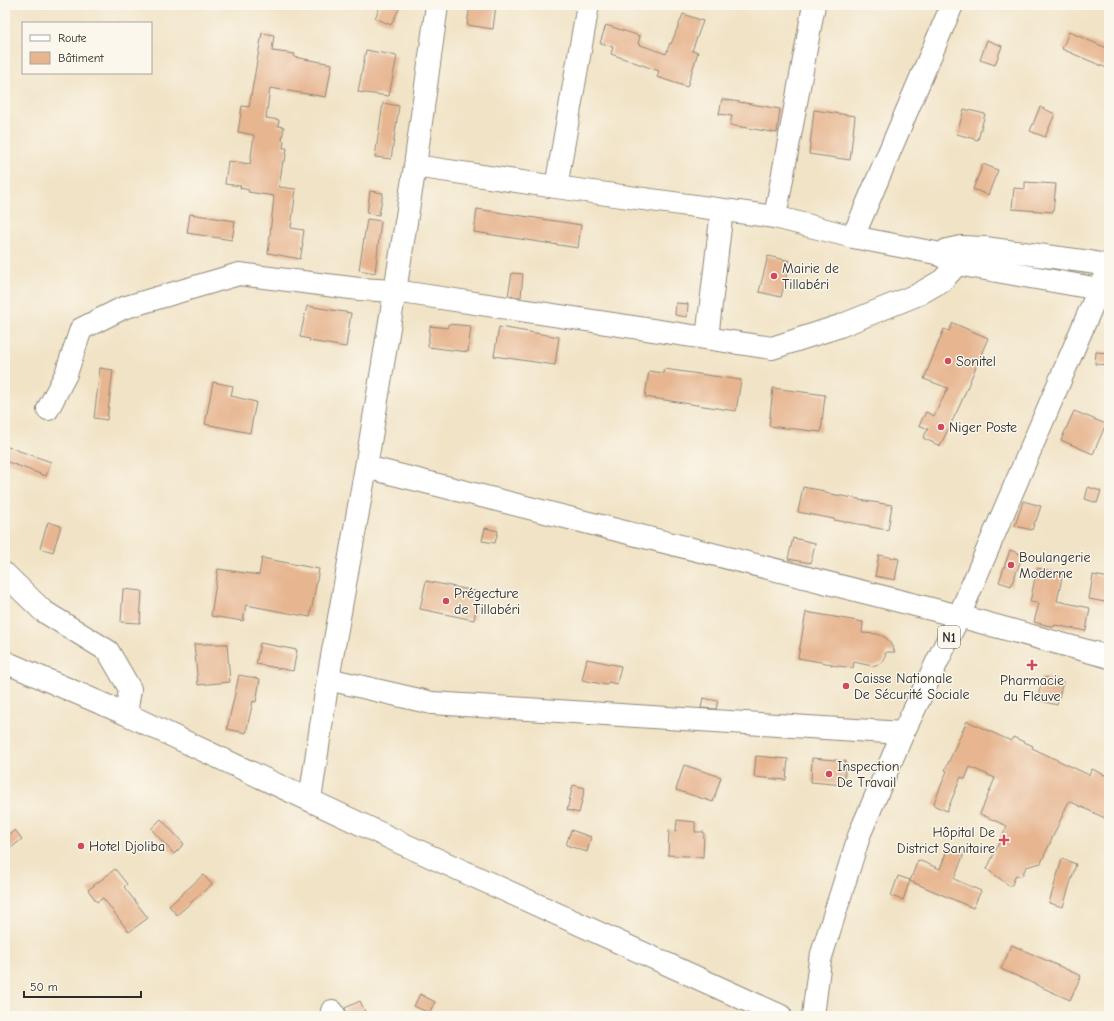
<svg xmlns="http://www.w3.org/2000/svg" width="1114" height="1021" font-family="'Comic Neue',sans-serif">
<rect width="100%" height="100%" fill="#fbf7ec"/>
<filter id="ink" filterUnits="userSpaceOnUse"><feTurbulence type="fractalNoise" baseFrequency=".025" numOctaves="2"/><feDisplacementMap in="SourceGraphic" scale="8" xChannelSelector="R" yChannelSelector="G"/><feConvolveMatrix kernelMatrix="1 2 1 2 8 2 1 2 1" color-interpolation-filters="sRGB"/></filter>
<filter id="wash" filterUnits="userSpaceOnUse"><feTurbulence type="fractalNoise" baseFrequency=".012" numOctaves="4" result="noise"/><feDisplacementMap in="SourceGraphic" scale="16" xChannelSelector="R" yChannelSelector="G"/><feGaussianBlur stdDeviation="0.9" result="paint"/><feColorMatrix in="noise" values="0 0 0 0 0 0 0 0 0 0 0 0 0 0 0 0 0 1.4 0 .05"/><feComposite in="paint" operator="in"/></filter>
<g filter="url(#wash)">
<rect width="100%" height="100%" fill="#f1e3c6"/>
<g id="blocks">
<path fill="#e7b691" d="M 381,5 L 401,5 L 391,25 L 375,18 Z
M 470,5 L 496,5 L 493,29 L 467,25 Z
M 683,14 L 703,21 L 692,51 L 698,52 L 687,87 L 657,77 L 659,71 L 611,54 L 613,47 L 600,43 L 606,25 L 640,36 L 638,44 L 666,54 L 670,43 L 671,44 Z
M 1069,32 L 1109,49 L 1109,69 L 1062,49 Z
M 262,33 L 274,35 L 272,51 L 295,54 L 294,57 L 332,64 L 326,97 L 270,88 L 266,118 L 279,120 L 278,126 L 284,127 L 282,140 L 284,141 L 283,148 L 287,148 L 285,161 L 283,161 L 279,187 L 296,189 L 291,228 L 304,230 L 302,244 L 303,244 L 300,259 L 268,253 L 274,196 L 248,192 L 249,190 L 240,188 L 241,186 L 225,184 L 228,161 L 250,164 L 254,135 L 238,132 L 242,106 L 249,107 Z
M 987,40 L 1002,46 L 995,65 L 980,60 Z
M 366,50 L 397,56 L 389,96 L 358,92 Z
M 722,99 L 780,109 L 777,133 L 730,125 L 732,116 L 719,114 Z
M 383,103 L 399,106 L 391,159 L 375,157 Z
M 1040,107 L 1055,114 L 1045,137 L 1030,131 Z
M 964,109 L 985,114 L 978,140 L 957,134 Z
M 814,110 L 855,116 L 850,160 L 809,154 Z
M 983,164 L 998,170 L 988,195 L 973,189 Z
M 1025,182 L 1056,184 L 1053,212 L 1012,209 L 1014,188 L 1025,189 Z
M 370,191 L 383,193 L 379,215 L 367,213 Z
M 477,209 L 581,225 L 578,248 L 474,232 Z
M 190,214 L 235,221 L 232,240 L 187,233 Z
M 367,219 L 381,221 L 375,273 L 359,270 Z
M 768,256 L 790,261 L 781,297 L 759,292 Z
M 512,273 L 523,274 L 521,297 L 508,296 Z
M 676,303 L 688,304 L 687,317 L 675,315 Z
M 307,306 L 351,313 L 346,347 L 309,341 L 310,339 L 300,337 Z
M 953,323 L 988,338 L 960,405 L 940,446 L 923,438 L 928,429 L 919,425 L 926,412 L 934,416 L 948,388 L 924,379 L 944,329 L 949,331 Z
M 448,324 L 471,326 L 468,352 L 428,347 L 430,326 L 448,328 Z
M 499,327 L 559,337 L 555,365 L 494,356 Z
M 1096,352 L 1109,353 L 1109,365 L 1095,364 Z
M 100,368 L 113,370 L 107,420 L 94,418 Z
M 664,369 L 741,380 L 736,411 L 645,397 L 649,371 L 663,373 Z
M 213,382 L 233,386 L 231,396 L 256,402 L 250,433 L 205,424 Z
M 773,388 L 825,395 L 821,432 L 769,426 Z
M 1074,411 L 1106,424 L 1093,454 L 1061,440 Z
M 5,446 L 51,462 L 46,476 L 5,461 Z
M 803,487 L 825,491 L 825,493 L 859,499 L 859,500 L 892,505 L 888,530 L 870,527 L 870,526 L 834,520 L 834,519 L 798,512 Z
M 1088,487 L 1101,491 L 1097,503 L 1085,499 Z
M 1023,501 L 1041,506 L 1036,521 L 1035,521 L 1032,530 L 1015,526 Z
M 48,522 L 61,526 L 53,552 L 40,548 Z
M 485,528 L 498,531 L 495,543 L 482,541 Z
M 793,538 L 815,543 L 811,563 L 788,559 Z
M 1010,550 L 1023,555 L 1011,586 L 999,582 Z
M 879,555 L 899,559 L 895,580 L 875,576 Z
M 262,558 L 319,569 L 310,617 L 246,605 L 243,621 L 211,616 L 218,569 L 259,575 Z
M 1037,568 L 1063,573 L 1057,601 L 1090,608 L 1086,631 L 1055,625 L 1054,627 L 1034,622 L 1039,603 L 1030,602 Z
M 1093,575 L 1109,578 L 1109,598 L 1106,597 L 1105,602 L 1089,599 Z
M 426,581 L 479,592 L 474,620 L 420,609 Z
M 123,589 L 142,591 L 140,623 L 121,622 Z
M 806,612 L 863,622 L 862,633 L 878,634 L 886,638 L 890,643 L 895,652 L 886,652 L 884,661 L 879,664 L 872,666 L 854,662 L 853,668 L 831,665 L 832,664 L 798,658 Z
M 260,643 L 297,650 L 293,671 L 256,664 Z
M 194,644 L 227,644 L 230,682 L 198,685 Z
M 587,659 L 621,666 L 617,684 L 608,682 L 607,685 L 582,680 Z
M 239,675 L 260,679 L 256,702 L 253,701 L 246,733 L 227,729 Z
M 1043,677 L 1063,682 L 1057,705 L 1037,700 Z
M 703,698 L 718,701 L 716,709 L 701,708 Z
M 967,721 L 1011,741 L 1013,737 L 1033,746 L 1032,748 L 1089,775 L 1092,769 L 1109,777 L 1109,820 L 1069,801 L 1041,863 L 1026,867 L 1022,876 L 1016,875 L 1011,887 L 987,869 L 1007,826 L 980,814 L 995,778 L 970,767 L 965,779 L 961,777 L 947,811 L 933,805 L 947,771 L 945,770 Z
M 756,756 L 788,759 L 786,780 L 754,777 Z
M 812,758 L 846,761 L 844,785 L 811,782 Z
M 684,765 L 721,777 L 713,802 L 676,790 Z
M 573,785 L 585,788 L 579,813 L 567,810 Z
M 161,819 L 184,844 L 174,854 L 151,829 Z
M 677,820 L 695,822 L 695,832 L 704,832 L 703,857 L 668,855 L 669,830 L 676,831 Z
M 15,830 L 22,839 L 5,853 L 5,838 Z
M 571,830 L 591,837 L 587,852 L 566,845 Z
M 949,845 L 965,851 L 954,879 L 981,891 L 973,908 L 910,881 L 918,860 L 940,869 Z
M 1062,859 L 1076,864 L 1063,907 L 1049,903 Z
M 115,869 L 127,884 L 124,887 L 148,918 L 129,932 L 103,898 L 97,902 L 88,890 Z
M 203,875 L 212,884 L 177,915 L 169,906 Z
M 898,876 L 910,880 L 903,900 L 891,896 Z
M 1012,945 L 1081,976 L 1070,1000 L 1001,969 Z
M 420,994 L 435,1002 L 429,1013 L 414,1006 Z
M 360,1001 L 367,1016 L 347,1016 L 345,1008 Z"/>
</g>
</g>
<g filter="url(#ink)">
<use href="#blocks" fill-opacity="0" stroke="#8e8778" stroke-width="1"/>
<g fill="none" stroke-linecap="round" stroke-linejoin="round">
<g stroke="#8e8778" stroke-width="24">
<path id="minor" d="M 415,166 L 556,187 L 775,217 L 853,237 L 936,253 L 957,264 L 1099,289 L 1109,286
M 556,187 L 588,5
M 775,217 L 814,5
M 853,237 L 952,5
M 947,250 L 961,247 L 985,248 L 1090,262 L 1109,266
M 707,338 L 722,210
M 48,409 L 66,374 L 81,329 L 123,308 L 239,274 L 359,289 L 395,291 L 772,348 L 840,326 L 919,294 L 943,280 L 957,264 L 961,247
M 366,467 L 959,616 L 1109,657
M 5,574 L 43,611 L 108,651 L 130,689 L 126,714
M 5,662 L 126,714 L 401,843 L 781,1016
M 328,679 L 432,703 L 903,733
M 310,800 L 328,679 L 366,467 L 395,291 L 415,166 L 437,5
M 332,1011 L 335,1016"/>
</g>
<g stroke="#8e8778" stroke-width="24">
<path id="major" d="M 813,1016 L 820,960 L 860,833 L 903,733 L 959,616 L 1109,266"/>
</g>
<use href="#minor" stroke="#fff" stroke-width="22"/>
<use href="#major" stroke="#fff" stroke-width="22"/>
</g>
</g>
<g fill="#d1495b" stroke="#fbf7ec" stroke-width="1.5">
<circle cx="774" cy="276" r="4"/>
<circle cx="948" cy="361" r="4"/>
<circle cx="941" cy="427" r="4"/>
<circle cx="1011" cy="565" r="4"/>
<circle cx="446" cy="601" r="4"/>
<path d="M1030 659h4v4h4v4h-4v4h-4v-4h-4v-4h4z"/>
<circle cx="846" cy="686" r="4"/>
<circle cx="829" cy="774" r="4"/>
<path d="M1002 834h4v4h4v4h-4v4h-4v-4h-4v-4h4z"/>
<circle cx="81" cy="846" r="4"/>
</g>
<g text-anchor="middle" stroke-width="3" stroke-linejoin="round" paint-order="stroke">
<rect fill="#fbf7ec" stroke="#696865" stroke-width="1" x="938" y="626" width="22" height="22" rx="3"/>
<g font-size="13" font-weight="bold" fill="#2b2b2b">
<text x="949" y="642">N1</text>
</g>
<g font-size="14" fill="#2b2b2b" stroke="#fbf7ec" text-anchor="start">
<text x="782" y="273">Mairie de<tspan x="782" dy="16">Tillabéri</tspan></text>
<text x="956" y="366">Sonitel</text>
<text x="949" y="432">Niger Poste</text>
<text x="1019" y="562">Boulangerie<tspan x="1019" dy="16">Moderne</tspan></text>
<text x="454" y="598">Prégecture<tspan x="454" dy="16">de Tillabéri</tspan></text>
<text x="854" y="683">Caisse Nationale<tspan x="854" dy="16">De Sécurité Sociale</tspan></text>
<text x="1032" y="685" text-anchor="middle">Pharmacie<tspan x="1032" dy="16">du Fleuve</tspan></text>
<text x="837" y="771">Inspection<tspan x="837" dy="16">De Travail</tspan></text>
<text x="995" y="837" text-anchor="end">Hôpital De<tspan x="995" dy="16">District Sanitaire</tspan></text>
<text x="89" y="851">Hotel Djoliba</text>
</g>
</g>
<rect width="1114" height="1021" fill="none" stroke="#fbf7ec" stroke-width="20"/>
<rect x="22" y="22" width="130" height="52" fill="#fbf7ec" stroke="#a8a59f"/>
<rect x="30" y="35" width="20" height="6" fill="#ffffff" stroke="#a8a59f"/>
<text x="58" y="42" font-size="12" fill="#2b2b2b">Route</text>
<rect x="30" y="52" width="20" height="12" fill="#e7b691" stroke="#a8a59f"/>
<text x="58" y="62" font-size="12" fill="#2b2b2b">Bâtiment</text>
<path d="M24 991v6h117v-6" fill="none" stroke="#2b2b2b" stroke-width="2"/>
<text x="30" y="991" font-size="12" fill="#2b2b2b" stroke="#fbf7ec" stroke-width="3" paint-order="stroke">50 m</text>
</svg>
